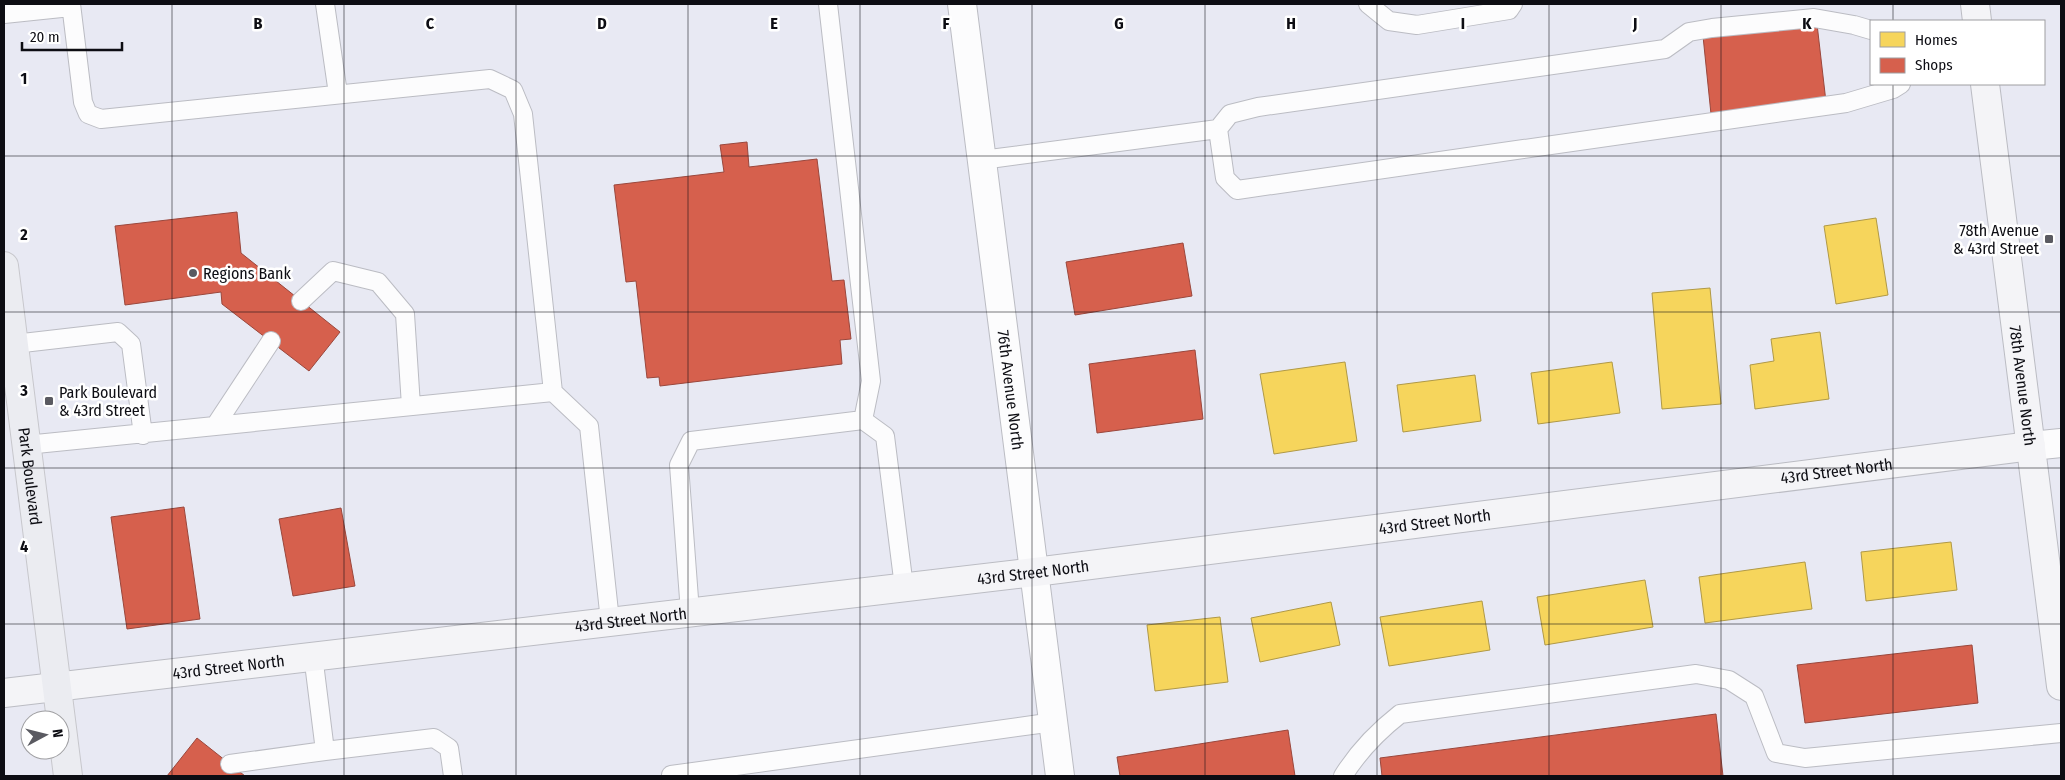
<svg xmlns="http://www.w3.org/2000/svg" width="2065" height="780" font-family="'Fira Sans Condensed',sans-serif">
<rect width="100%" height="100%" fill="#e8e9f3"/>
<path fill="#f6d55c" stroke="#b09946" d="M 1876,218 L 1888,295 L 1836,304 L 1824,226 Z
M 1710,288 L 1721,404 L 1662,409 L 1652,293 Z
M 1820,332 L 1829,399 L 1755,409 L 1750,365 L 1774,361 L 1771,339 Z
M 1345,362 L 1357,441 L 1274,454 L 1260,374 Z
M 1612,362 L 1620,413 L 1538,424 L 1531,373 Z
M 1475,375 L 1481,421 L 1403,432 L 1397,385 Z
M 1951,542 L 1957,590 L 1866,601 L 1861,552 Z
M 1805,562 L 1812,609 L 1705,623 L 1699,577 Z
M 1645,580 L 1653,627 L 1545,645 L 1537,597 Z
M 1482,601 L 1490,650 L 1389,666 L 1380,617 Z
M 1331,602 L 1340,645 L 1260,662 L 1251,618 Z
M 1220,617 L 1228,682 L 1155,691 L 1147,625 Z"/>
<path fill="#d6604d" stroke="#9a473c" d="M 1817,24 L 1826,102 L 1711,114 L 1703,36 Z
M 747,142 L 749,167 L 817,159 L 832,281 L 844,280 L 851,339 L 840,340 L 842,364 L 660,386 L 659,377 L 647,378 L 636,281 L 626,282 L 614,185 L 724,172 L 720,145 Z
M 237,212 L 241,253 L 340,332 L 309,371 L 222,304 L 221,292 L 125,305 L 115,226 Z
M 1183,243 L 1192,296 L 1075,315 L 1066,262 Z
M 1195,350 L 1203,419 L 1097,433 L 1089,364 Z
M 184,507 L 200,619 L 127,629 L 111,517 Z
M 341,508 L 355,586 L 293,596 L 279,519 Z
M 1972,645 L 1978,703 L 1805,723 L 1797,665 Z
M 1716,714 L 1723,776 L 1382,776 L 1380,758 Z
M 1288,730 L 1295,776 L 1120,776 L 1117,757 Z
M 197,738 L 245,776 L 167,776 Z"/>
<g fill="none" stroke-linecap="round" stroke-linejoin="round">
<g stroke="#bbbcc3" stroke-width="20">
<path id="lane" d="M 71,4 L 83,102 L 88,114 L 101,119 L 490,79 L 513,90 L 523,114 L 553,392 L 589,426 L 610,621
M 325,4 L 338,94
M 828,4 L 871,381 L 863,420
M 1368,4 L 1389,21 L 1417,25 L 1509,10 L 1513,4
M 4,14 L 71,7
M 1871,30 L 1854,25 L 1814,18 L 1712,28 L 1689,32 L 1665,49 L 1258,107 L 1230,114 L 1218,129 L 1225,178 L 1237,190 L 1846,103 L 1893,89 L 1901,84
M 982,160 L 1218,129
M 301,301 L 333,271 L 378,282 L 405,314 L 411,406
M 14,344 L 118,332 L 131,344 L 143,435
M 215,426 L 271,341
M 26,445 L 553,392
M 690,612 L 679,465 L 691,441 L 863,420 L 885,436 L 904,587
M 313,655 L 325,751 L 434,738 L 449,748 L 453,776
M 230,764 L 325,751
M 671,775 L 1054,722
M 1343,776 C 1358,752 1377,732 1400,714 L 1696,674 L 1729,680 L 1754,696 L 1776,753 L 1805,758 L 2061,733"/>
</g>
<g stroke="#bbbcc3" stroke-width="30">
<g id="street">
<path id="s1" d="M 962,4 L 1060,776"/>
<path d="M 2031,446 L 2061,443"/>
</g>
</g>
<g stroke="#bbbcc3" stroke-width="30">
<g id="secondary">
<path d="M 1975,4 L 1977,21"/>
<path id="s2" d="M 1985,84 L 2061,686"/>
<path id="s3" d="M 4,693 L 1035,572 L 2031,446"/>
</g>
</g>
<g stroke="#c7c7cc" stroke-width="30">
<g id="primary">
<path id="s4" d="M 4,266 L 68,776"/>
</g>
</g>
<use href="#lane" stroke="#fcfcfd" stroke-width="18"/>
<use href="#street" stroke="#fcfcfd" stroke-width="28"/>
<use href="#secondary" stroke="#f4f4f7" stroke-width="28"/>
<use href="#primary" stroke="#ebecf1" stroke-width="28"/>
</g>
<path fill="none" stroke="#0d0d13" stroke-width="1" stroke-opacity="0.55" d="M 172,4 L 172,776M 344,4 L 344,776M 516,4 L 516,776M 688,4 L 688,776M 860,4 L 860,776M 1032,4 L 1032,776M 1205,4 L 1205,776M 1377,4 L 1377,776M 1549,4 L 1549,776M 1721,4 L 1721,776M 1893,4 L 1893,21M 1893,84 L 1893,776M 4,156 L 2061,156M 4,312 L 2061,312M 4,468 L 2061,468M 4,624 L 2061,624"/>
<g fill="#5a5a61" stroke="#fff" stroke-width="2">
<rect x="2044" y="234" width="10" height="10" rx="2.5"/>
<circle cx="193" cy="273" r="5"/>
<rect x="44" y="396" width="10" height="10" rx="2.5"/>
</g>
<g text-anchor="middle" stroke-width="5" stroke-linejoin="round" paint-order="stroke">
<g font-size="16" fill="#0d0d13" stroke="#fff" text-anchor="start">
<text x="2039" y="236" text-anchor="end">78th Avenue<tspan x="2039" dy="18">&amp; 43rd Street</tspan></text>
<text x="203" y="279">Regions Bank</text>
<text x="59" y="398">Park Boulevard<tspan x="59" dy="18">&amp; 43rd Street</tspan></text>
</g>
<g font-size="16" fill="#0d0d13" stroke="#fff">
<text dy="6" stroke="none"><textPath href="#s2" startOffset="304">78th Avenue North</textPath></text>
<text dy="6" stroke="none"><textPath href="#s1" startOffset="389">76th Avenue North</textPath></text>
<text dy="6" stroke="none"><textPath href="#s3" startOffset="1846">43rd Street North</textPath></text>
<text dy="6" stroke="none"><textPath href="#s4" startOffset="212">Park Boulevard</textPath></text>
<text dy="6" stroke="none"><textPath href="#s3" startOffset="1441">43rd Street North</textPath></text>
<text dy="6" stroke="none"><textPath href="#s3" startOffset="1036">43rd Street North</textPath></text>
<text dy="6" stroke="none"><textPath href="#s3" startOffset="631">43rd Street North</textPath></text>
<text dy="6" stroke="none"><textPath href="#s3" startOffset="226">43rd Street North</textPath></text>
</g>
</g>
<g font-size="16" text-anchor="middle" font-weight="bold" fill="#0d0d13" stroke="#fff" stroke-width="5" stroke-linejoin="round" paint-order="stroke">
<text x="258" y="29">B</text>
<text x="430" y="29">C</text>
<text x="602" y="29">D</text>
<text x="774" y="29">E</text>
<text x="946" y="29">F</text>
<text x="1119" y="29">G</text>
<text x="1291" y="29">H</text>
<text x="1463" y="29">I</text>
<text x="1635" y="29">J</text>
<text x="1807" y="29">K</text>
<text x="24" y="84">1</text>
<text x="24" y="240">2</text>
<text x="24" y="396">3</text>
<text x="24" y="552">4</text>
</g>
<rect width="2065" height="780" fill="none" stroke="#0d0d13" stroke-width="10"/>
<rect x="1870" y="20" width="175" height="65" fill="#ffffff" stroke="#9e9ea1"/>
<rect x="1880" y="32" width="25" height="15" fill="#f6d55c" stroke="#9e9ea1"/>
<text x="1915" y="45" font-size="15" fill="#0d0d13">Homes</text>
<rect x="1880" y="58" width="25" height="15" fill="#d6604d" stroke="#9e9ea1"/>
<text x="1915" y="70" font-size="15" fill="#0d0d13">Shops</text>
<g transform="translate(45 735) rotate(83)"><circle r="24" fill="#ffffff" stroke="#9e9ea1"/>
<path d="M0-4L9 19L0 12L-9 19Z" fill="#5a5a61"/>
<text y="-8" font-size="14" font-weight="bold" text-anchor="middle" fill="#0d0d13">N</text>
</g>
<path d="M22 42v8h100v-8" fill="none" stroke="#0d0d13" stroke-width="2.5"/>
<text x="30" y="42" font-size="15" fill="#0d0d13" stroke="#ffffff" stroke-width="4" paint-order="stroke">20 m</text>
</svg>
